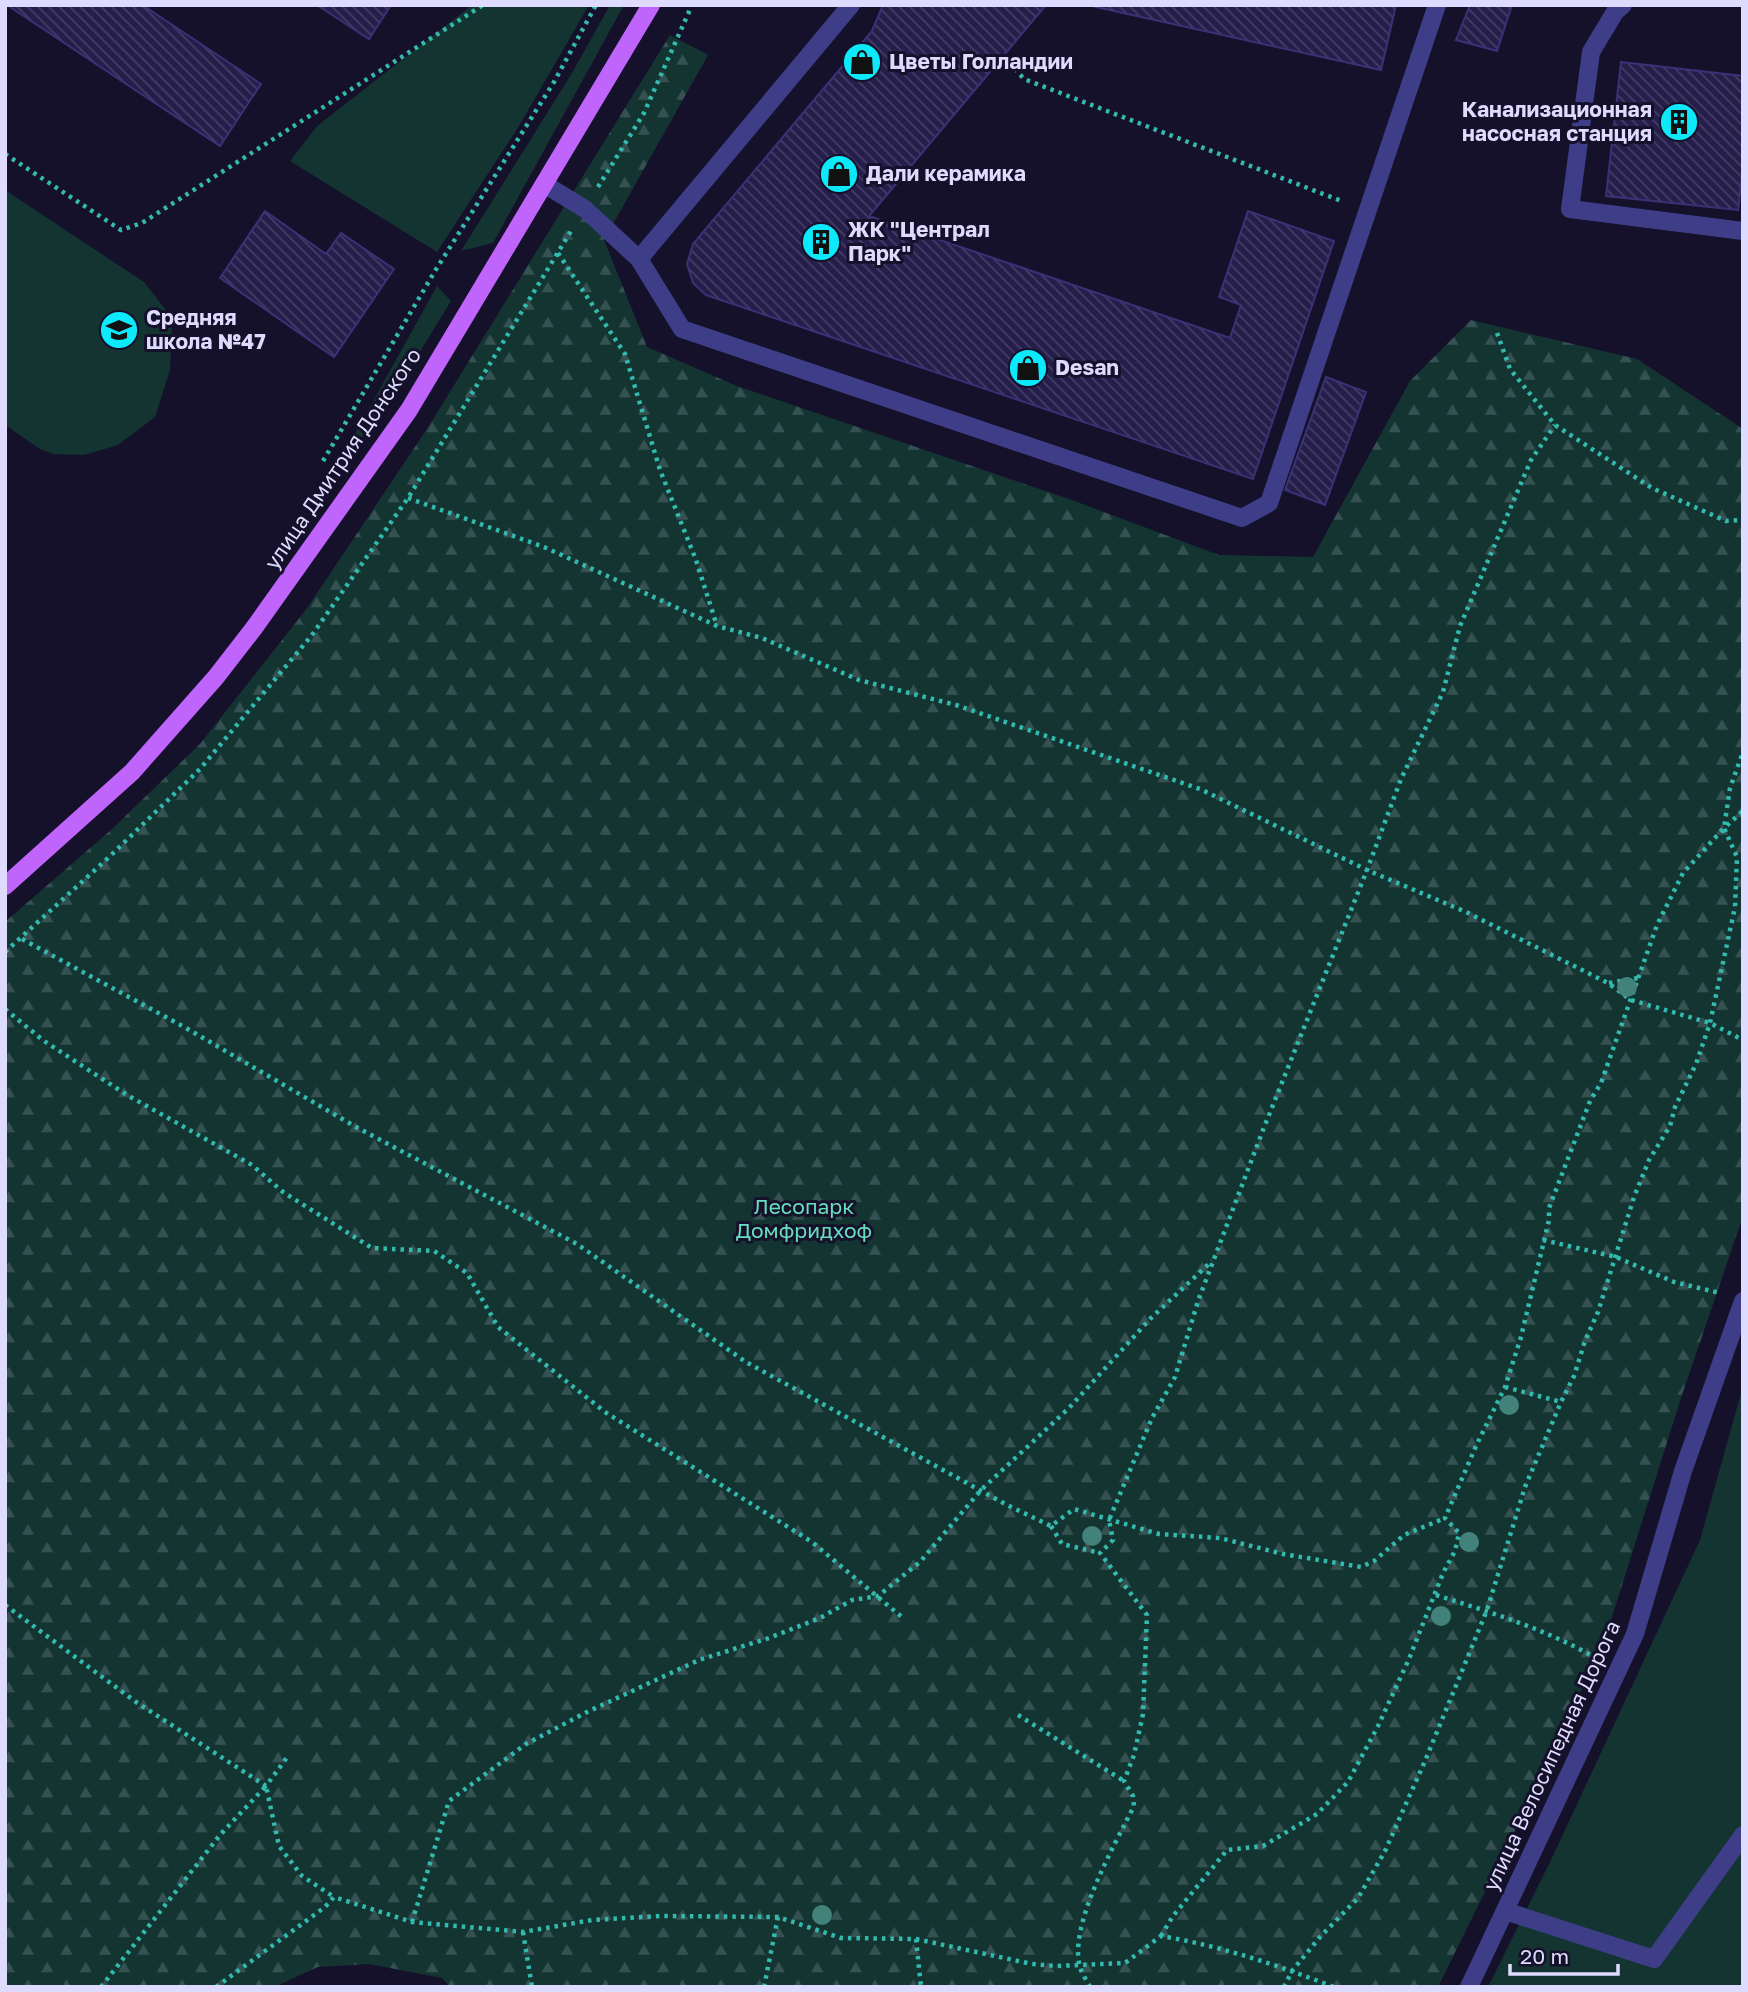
<svg xmlns="http://www.w3.org/2000/svg" width="1748" height="1992" font-family="'Golos Text',sans-serif">
<defs>
<pattern id="forest-firs" width="22" height="20" patternUnits="userSpaceOnUse" patternTransform="scale(1.75)"><rect width="22" height="20" fill="#143432"/><path d="M5 1l3.5 6h-7zM16 11l3.5 6h-7z" fill="#365151"/></pattern>
<pattern id="building-back-hatch" width="6" height="6" patternUnits="userSpaceOnUse" patternTransform="scale(1.75)"><rect width="6" height="6" fill="#251e4b"/><path d="M-1 5l2 2M0 0l6 6M5-1l2 2" fill="none" stroke="#443e66"/></pattern>
</defs>
<rect width="100%" height="100%" fill="#15112a"/>
<path fill="#143432" d="M 589,5 L 519,126 L 437,252 L 290,161 L 317,126 L 471,6 Z
M 610,5 L 624,5 L 493,243 L 461,251 L 572,73 Z
M 5,190 L 144,282 L 166,310 L 172,324 L 170,370 L 155,417 L 118,445 L 84,455 L 53,454 L 40,449 L 5,425 Z
M 437,286 L 451,301 L 377,422 L 342,457 Z
M 1743,1386 L 1743,1987 L 1488,1987 L 1551,1860 L 1700,1540 Z"/>
<path fill="url(#forest-firs)" d="M 670,35 L 708,55 L 604,240 L 647,347 L 737,386 L 1069,499 L 1219,555 L 1313,557 L 1410,381 L 1471,320 L 1637,359 L 1743,429 L 1743,1216 L 1682,1395 L 1605,1639 L 1539,1782 L 1438,1987 L 450,1987 L 442,1978 L 369,1964 L 318,1967 L 274,1987 L 5,1987 L 5,922 L 112,829 L 200,744 L 305,611 L 427,429 Z"/>
<path fill="url(#building-back-hatch)" stroke="#3c3076" stroke-width="2" d="M 7,5 L 149,5 L 147,8 L 261,84 L 220,146 Z
M 317,5 L 391,5 L 369,39 Z
M 883,5 L 1046,5 L 869,216 L 1230,338 L 1241,305 L 1219,297 L 1248,211 L 1334,241 L 1253,479 L 706,295 L 693,283 L 687,264 L 693,244 L 872,31 Z
M 1087,5 L 1396,5 L 1381,70 Z
M 1470,5 L 1512,5 L 1497,51 L 1456,40 Z
M 1621,62 L 1743,76 L 1743,167 L 1738,210 L 1606,196 Z
M 265,211 L 326,254 L 341,233 L 394,269 L 334,357 L 220,278 Z
M 1326,377 L 1366,392 L 1325,505 L 1285,490 Z"/>
<g fill="none" stroke-linecap="round" stroke-linejoin="round">
<path stroke="#33baae" stroke-width="4.5" stroke-dasharray="3.5 5" stroke-linecap="butt" d="M 1003,56 L 1024,79 L 1344,202
M 5,154 L 121,230 L 142,223 L 483,5
M 598,187 L 644,113 L 692,5
M 558,253 L 625,354 L 660,470 L 696,560 L 717,626
M 1497,333 L 1510,369 L 1555,425 L 1652,488 L 1726,521 L 1743,520
M 323,461 L 435,271 L 554,82 L 596,5
M 408,498 L 544,547 L 717,626 L 762,638 L 859,680 L 956,705 L 1200,789 L 1367,870 L 1466,912 L 1608,983 L 1631,1000 L 1710,1023 L 1743,1040
M 22,939 L 186,1028 L 356,1127 L 577,1244 L 746,1362 L 1007,1505 L 1051,1526 L 1074,1509 L 1159,1534 L 1220,1538 L 1283,1554 L 1361,1567 L 1374,1561 L 1404,1535 L 1445,1518
M 5,952 L 107,859 L 200,769 L 312,635 L 408,498 L 571,231
M 1609,983 L 1638,978
M 5,1009 L 44,1041 L 127,1095 L 252,1165 L 283,1192 L 372,1248 L 434,1251 L 467,1273 L 498,1327 L 605,1412 L 812,1542 L 903,1618
M 1543,1240 L 1616,1257 L 1674,1282 L 1720,1293
M 1505,1387 L 1561,1402
M 1051,1526 L 1062,1544 L 1100,1553
M 1436,1595 C 1490,1612 1545,1629 1594,1657
M 5,1605 L 136,1702 L 266,1786 L 288,1756
M 1018,1715 L 1124,1781
M 412,1922 L 449,1801 L 526,1744 L 587,1712 L 699,1660 L 769,1638 L 820,1618 L 852,1600 L 878,1596 L 920,1562 L 981,1490 L 1069,1408 L 1150,1319 L 1212,1261
M 523,1932 L 532,1987
M 1161,1936 L 1173,1916 L 1227,1850 L 1263,1846 L 1317,1814 L 1348,1782 L 1378,1726 L 1409,1659 L 1443,1573 L 1455,1551 L 1459,1533 L 1445,1518 L 1476,1446 L 1505,1387 L 1521,1337 L 1549,1220 L 1549,1208 L 1590,1101 L 1601,1083 L 1657,925 L 1683,873 L 1724,828 L 1730,788 L 1743,752
M 916,1939 L 921,1987
M 101,1987 L 220,1835 L 266,1786 L 279,1846 L 302,1876 L 334,1897
M 216,1987 L 325,1907 L 334,1897 L 412,1922 L 523,1932 L 592,1920 L 660,1916 L 778,1917 L 841,1938 L 916,1939 L 1032,1964 L 1057,1966 L 1125,1963 L 1161,1936 C 1221,1946 1277,1965 1334,1987
M 764,1987 L 778,1917
M 1090,1987 C 1087,1981 1082,1974 1080,1967 C 1068,1926 1115,1844 1134,1806 L 1133,1796 L 1124,1781 L 1134,1755 L 1143,1714 L 1147,1615 L 1100,1553 L 1113,1540 L 1109,1520 L 1152,1418 L 1175,1377 L 1198,1301 L 1263,1130 L 1367,870 L 1401,779 L 1443,692 L 1460,626 L 1531,460 L 1555,425
M 1284,1987 L 1292,1971 L 1320,1937 L 1358,1898 L 1385,1851 L 1425,1761 L 1487,1610 L 1525,1487 L 1561,1402 L 1574,1376 L 1585,1341 L 1598,1312 L 1634,1197 L 1649,1160 L 1670,1126 L 1675,1107 L 1696,1064 L 1710,1023 L 1735,907 L 1737,857 L 1724,828 L 1743,811"/>
<path stroke="#3e3e88" stroke-width="18" d="M 1623,5 L 1615,12 L 1591,52 L 1570,209 L 1743,231
M 544,184 L 585,209 L 639,259 L 682,329 L 1242,518 L 1269,503 L 1437,5
M 639,259 L 851,5
M 1505,1911 L 1654,1959 L 1743,1835
M 1469,1987 L 1635,1634 L 1683,1471 L 1743,1301"/>
<path stroke="#bf65fc" stroke-width="18" d="M 5,886 L 132,772 L 216,677 L 254,628 L 409,410 L 651,5"/>
</g>
<g fill="#42827b">
<circle cx="1627" cy="987" r="10"/>
<circle cx="1509" cy="1405" r="10"/>
<circle cx="1092" cy="1536" r="10"/>
<circle cx="1469" cy="1542" r="10"/>
<circle cx="1441" cy="1616" r="10"/>
<circle cx="822" cy="1915" r="10"/>
</g>
<defs>
<g id="shop-disc" transform="scale(2.0125)"><circle r="9.5" fill="#0be9fa" stroke="#15112a"/><path d="M-5-2.5h2.3a2.7 3.5 0 0 1 5.4 0H5L5.5 6h-11ZM-1.5-2.5h3a1.5 2.3 0 0 0-3 0Z" fill="#111"/></g>
<g id="building-disc" transform="scale(2.0125)"><circle r="9.5" fill="#0be9fa" stroke="#15112a"/><path d="M-4-6H4V6H1V3H-1V6H-4ZM-2.5-4.3h1.7v1.8h-1.7ZM.8-4.3h1.7v1.8H.8ZM-2.5-1h1.7V.8h-1.7ZM.8-1h1.7V.8H.8Z" fill="#111"/></g>
<g id="school-disc" transform="scale(2.0125)"><circle r="9.5" fill="#0be9fa" stroke="#15112a"/><path d="M0-5L7-2L0 1L-7-2ZM-4 1L0 2.5L4 1V4Q0 6-4 4Z" fill="#111"/></g>
</defs>
<g fill-rule="evenodd">
<use href="#shop-disc" x="862" y="62"/>
<use href="#building-disc" x="1679" y="122"/>
<use href="#shop-disc" x="839" y="174"/>
<use href="#building-disc" x="821" y="242"/>
<use href="#school-disc" x="119" y="330"/>
<use href="#shop-disc" x="1028" y="368"/>
</g>
<g text-anchor="middle" stroke-width="6" stroke-linejoin="round" paint-order="stroke">
<g font-size="21" font-weight="bold" fill="#dedbfe" stroke="#15112a" text-anchor="start">
<text x="889" y="69">Цветы Голландии</text>
<text x="1652" y="117" text-anchor="end">Канализационная<tspan x="1652" dy="24">насосная станция</tspan></text>
<text x="866" y="181">Дали керамика</text>
<text x="848" y="237">ЖК "Централ<tspan x="848" dy="24">Парк"</tspan></text>
<text x="146" y="325">Средняя<tspan x="146" dy="24">школа №47</tspan></text>
<text x="1055" y="375">Desan</text>
</g>
<g font-size="21" fill="#dedbfe" stroke="#15112a">
<text transform="translate(343 459) rotate(-56)" y="7">улица Дмитрия Донского</text>
<text transform="translate(1552 1756) rotate(-65)" y="7">улица Велосипедная Дорога</text>
</g>
<g font-size="21" fill="#67debd" stroke="#15112a">
<text x="804" y="1214">Лесопарк<tspan x="804" dy="24">Домфридхоф</tspan></text>
</g>
</g>
<rect width="1748" height="1992" fill="none" stroke="#dedbfe" stroke-width="14"/>
<path d="M1510 1964v10h108v-10" fill="none" stroke="#dedbfe" stroke-width="3.5"/>
<text x="1520" y="1964" font-size="21" fill="#dedbfe" stroke="#15112a" stroke-width="5" paint-order="stroke">20 m</text>
</svg>
